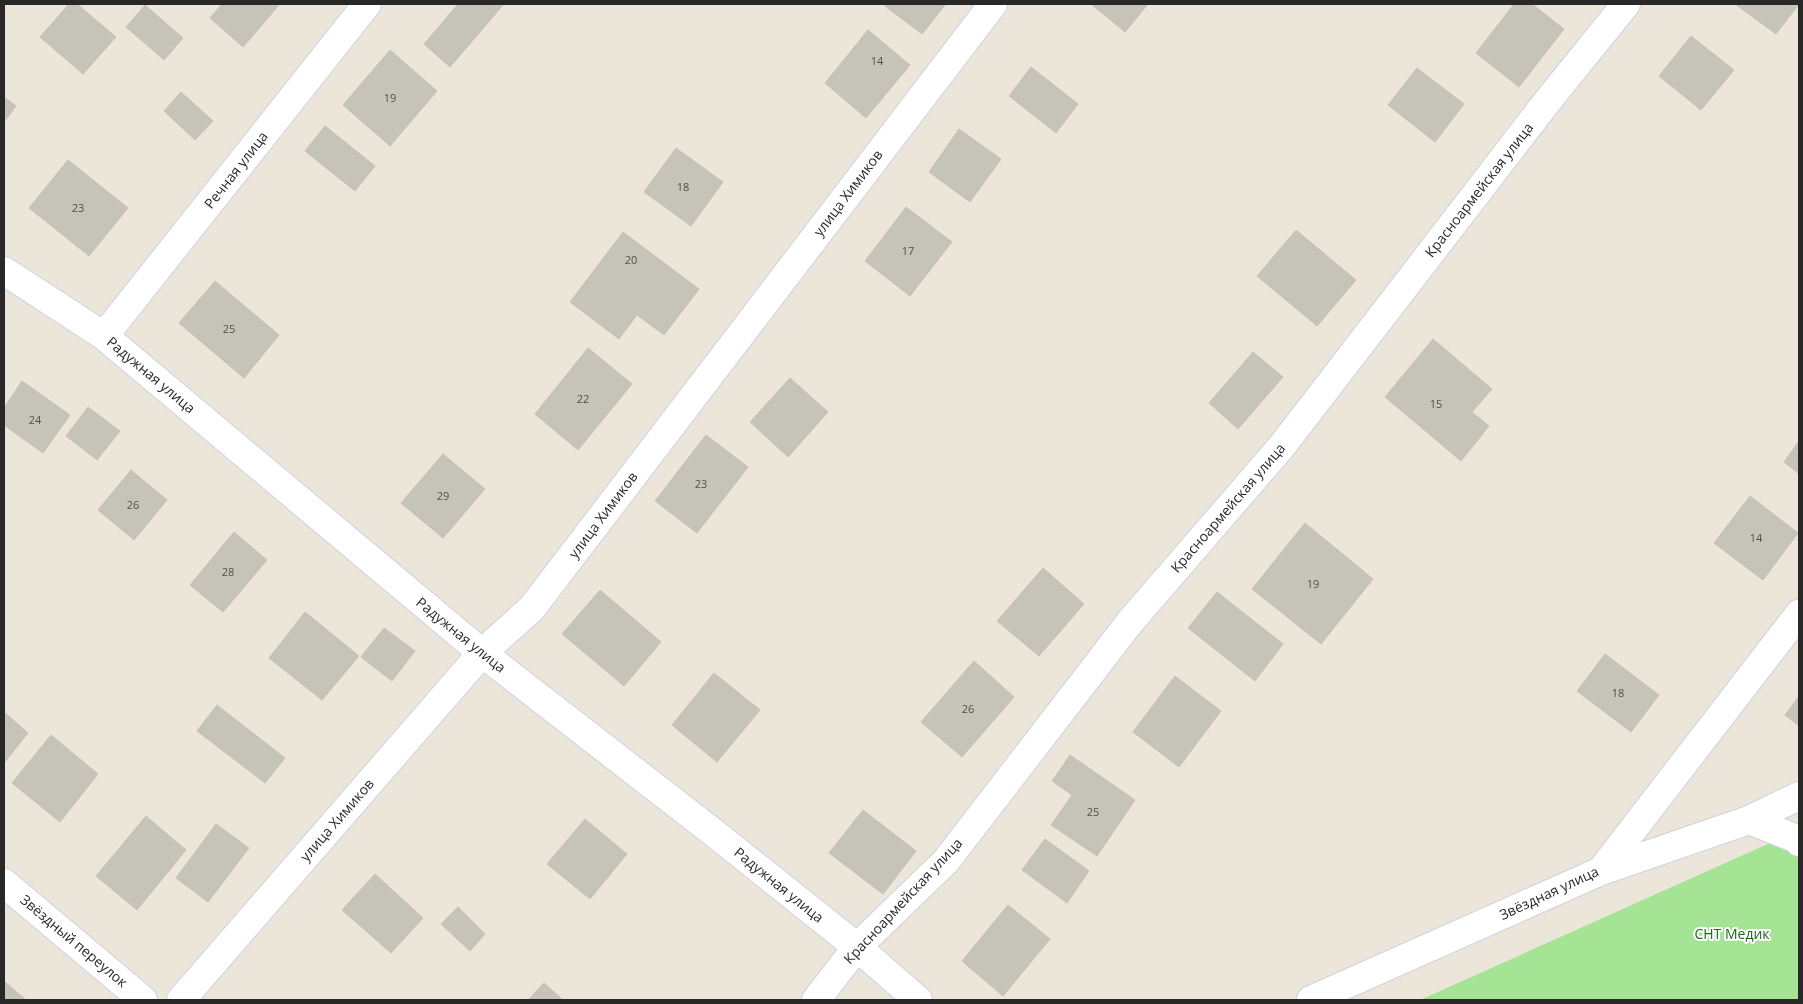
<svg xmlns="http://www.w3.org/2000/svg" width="1803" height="1004" font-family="'Open Sans',sans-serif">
<rect width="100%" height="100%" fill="#ebe6d9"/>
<path fill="#a4e494" d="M 1799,830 L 1799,1000 L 1420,1000 Z"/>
<path fill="#c6c4b8" stroke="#c6c2b3" d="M 69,4 L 77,4 L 116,37 L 83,74 L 40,37 Z
M 222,4 L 280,4 L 243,47 L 210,18 Z
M 458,4 L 504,4 L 450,67 L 424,44 Z
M 886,4 L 946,4 L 922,34 L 885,6 Z
M 1091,4 L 1148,4 L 1125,32 Z
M 1514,4 L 1532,4 L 1564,29 L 1519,87 L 1476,53 Z
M 1735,4 L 1799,4 L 1776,34 Z
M 145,5 L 183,38 L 164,60 L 126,27 Z
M 868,30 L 910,65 L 866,118 L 825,83 Z
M 1691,36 L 1734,70 L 1701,110 L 1659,76 Z
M 390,50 L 437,91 L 390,146 L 343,105 Z
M 1031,67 L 1078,104 L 1056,133 L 1009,96 Z
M 1417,68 L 1464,104 L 1435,142 L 1388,105 Z
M 181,92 L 213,121 L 195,140 L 164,111 Z
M 4,97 L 16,106 L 4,122 Z
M 325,126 L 375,166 L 355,191 L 305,151 Z
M 959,129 L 1001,159 L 970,202 L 929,172 Z
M 676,148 L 723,182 L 691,226 L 644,192 Z
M 68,160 L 128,208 L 89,256 L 29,208 Z
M 906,207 L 952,242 L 910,296 L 865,261 Z
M 1296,230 L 1356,280 L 1317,326 L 1257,276 Z
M 623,232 L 699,289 L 664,335 L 637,315 L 619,339 L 570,302 Z
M 215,281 L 279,335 L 244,378 L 179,323 Z
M 1433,339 L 1492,389 L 1472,412 L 1489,426 L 1461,461 L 1385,397 Z
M 588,348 L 632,384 L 578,450 L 535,414 Z
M 1253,352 L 1283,377 L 1238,429 L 1209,403 Z
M 790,378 L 828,412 L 788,457 L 750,422 Z
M 22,381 L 70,415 L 43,453 L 4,425 L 4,408 Z
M 88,407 L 120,431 L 97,460 L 66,436 Z
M 706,435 L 748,467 L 697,533 L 655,501 Z
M 1799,441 L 1799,474 L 1784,462 Z
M 443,454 L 485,489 L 443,538 L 401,503 Z
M 131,470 L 167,500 L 134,540 L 98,510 Z
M 1750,496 L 1798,533 L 1763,580 L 1714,543 Z
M 1305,523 L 1373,579 L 1321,644 L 1252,589 Z
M 234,532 L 267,560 L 223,612 L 190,585 Z
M 1043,568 L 1084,604 L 1039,656 L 997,621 Z
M 600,590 L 661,642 L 624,686 L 562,634 Z
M 1217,592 L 1283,644 L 1255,681 L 1188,628 Z
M 305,612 L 359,656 L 322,700 L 269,658 Z
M 384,628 L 415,651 L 392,681 L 361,657 Z
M 1605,654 L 1659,695 L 1631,732 L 1577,691 Z
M 974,661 L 1014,697 L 962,757 L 921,722 Z
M 714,673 L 760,710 L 717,762 L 672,725 Z
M 1175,676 L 1221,711 L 1179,767 L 1133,732 Z
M 1799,696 L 1799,726 L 1785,715 Z
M 217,705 L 285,758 L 265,783 L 197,731 Z
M 4,712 L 28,733 L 4,763 Z
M 51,735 L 98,774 L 60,822 L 12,783 Z
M 1070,755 L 1135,800 L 1097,856 L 1051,825 L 1072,795 L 1052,781 Z
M 863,810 L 916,851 L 883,894 L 829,853 Z
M 146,816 L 186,850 L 137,910 L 96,876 Z
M 585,819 L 627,854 L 590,899 L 547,864 Z
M 216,824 L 249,848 L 208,902 L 176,878 Z
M 1045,839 L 1089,871 L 1067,903 L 1022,870 Z
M 375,874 L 423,918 L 391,953 L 342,910 Z
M 1008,905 L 1050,939 L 1003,996 L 962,961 Z
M 458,907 L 485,934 L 470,951 L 441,924 Z
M 4,981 L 26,1000 L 4,1000 Z
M 544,983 L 563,1000 L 528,1000 Z"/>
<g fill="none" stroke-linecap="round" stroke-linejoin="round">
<g stroke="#cfd0e2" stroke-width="30">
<path id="minor" d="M 4,271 L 104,336 L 482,653 L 714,833 L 857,947 L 918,1000
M 104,336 L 367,4
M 1749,820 L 1797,839 L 1799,842
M 1601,871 L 1749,820 L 1799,796
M 4,883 L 143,1000
M 181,1000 L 482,653 L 532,608 L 993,4
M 816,1000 L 857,947 L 946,861 L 1130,622 L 1282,446 L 1546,103 L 1626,4
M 1311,1000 L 1601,871 L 1799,614"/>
</g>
<use href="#minor" stroke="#fff" stroke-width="28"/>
</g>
<g text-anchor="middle" stroke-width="4" stroke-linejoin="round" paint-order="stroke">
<g font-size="11" fill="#504f4c">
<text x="877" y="65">14</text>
<text x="390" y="102">19</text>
<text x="683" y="191">18</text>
<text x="78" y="212">23</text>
<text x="908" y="255">17</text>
<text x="631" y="264">20</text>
<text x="229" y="333">25</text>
<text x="583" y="403">22</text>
<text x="1436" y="408">15</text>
<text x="35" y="424">24</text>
<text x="701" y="488">23</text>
<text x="443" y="500">29</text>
<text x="133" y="509">26</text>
<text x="1756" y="542">14</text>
<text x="228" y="576">28</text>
<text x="1313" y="588">19</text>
<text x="1618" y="697">18</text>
<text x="968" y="713">26</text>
<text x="1093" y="816">25</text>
</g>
<g font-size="14" fill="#282828" stroke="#fff">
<text transform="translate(236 170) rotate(-52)" y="5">Речная улица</text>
<text transform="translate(1479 190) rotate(-52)" y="5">Красноармейская улица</text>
<text transform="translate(848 193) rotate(-53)" y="5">улица Химиков</text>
<text transform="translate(151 375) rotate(40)" y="5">Радужная улица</text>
<text transform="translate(1228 508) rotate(-49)" y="5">Красноармейская улица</text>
<text transform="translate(603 515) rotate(-53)" y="5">улица Химиков</text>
<text transform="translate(461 635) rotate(39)" y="5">Радужная улица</text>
<text transform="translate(337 820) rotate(-49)" y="5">улица Химиков</text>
<text transform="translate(779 885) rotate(39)" y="5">Радужная улица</text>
<text transform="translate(1549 893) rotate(-25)" y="5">Звёздная улица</text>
<text transform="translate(903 901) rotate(-47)" y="5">Красноармейская улица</text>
<text transform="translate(74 941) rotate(40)" y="5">Звёздный переулок</text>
</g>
<g font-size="14" fill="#1d6618" stroke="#fff">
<text x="1732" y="939">СНТ Медик</text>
</g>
</g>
<rect width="1803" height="1004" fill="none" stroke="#282828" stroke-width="10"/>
</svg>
